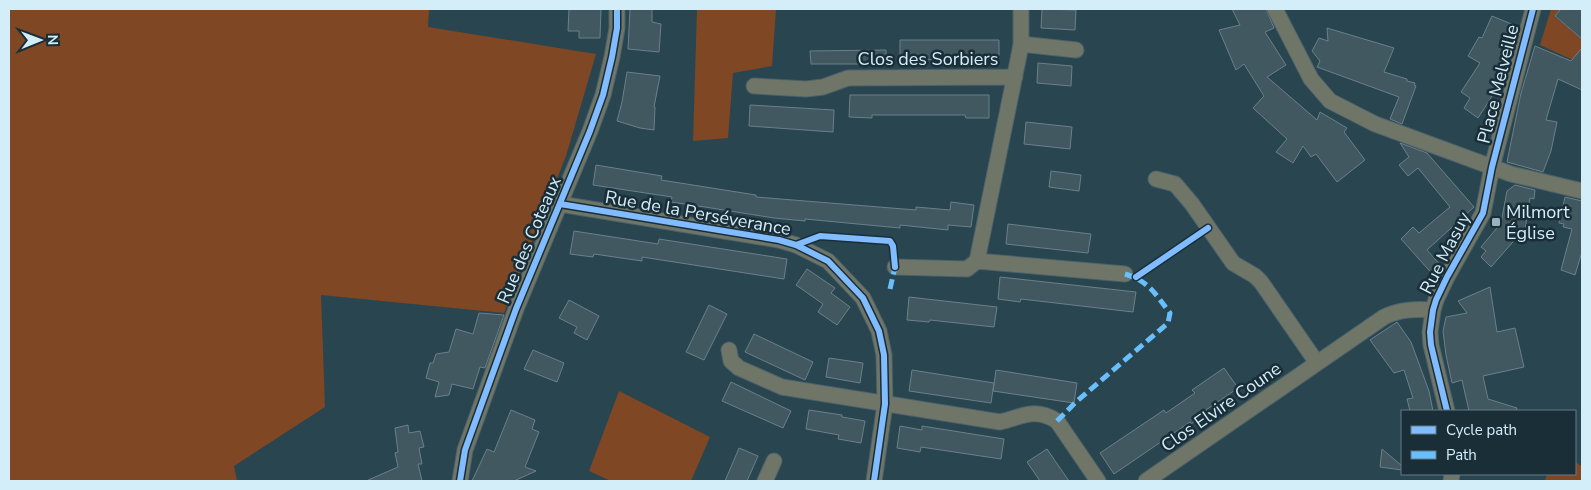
<svg xmlns="http://www.w3.org/2000/svg" width="1591" height="490" font-family="'Nunito Sans',sans-serif">
<rect width="100%" height="100%" fill="#294550"/>
<path fill="#7f4724" d="M 9,9 L 429,9 L 428,27 L 596,54 L 566,156 L 504,313 L 321,295 L 325,407 L 234,466 L 237,481 L 9,481 Z
M 697,9 L 776,9 L 772,66 L 733,73 L 728,138 L 693,141 Z
M 1551,9 L 1561,9 L 1555,17 L 1582,39 L 1582,64 L 1540,45 Z
M 619,391 L 710,437 L 691,481 L 611,481 L 589,471 Z
M 1575,462 L 1582,466 L 1582,481 L 1545,481 L 1547,474 L 1575,474 Z"/>
<path fill="#425861" stroke="#6a808a" d="M 569,9 L 601,9 L 600,38 L 579,38 L 579,31 L 568,31 Z
M 630,9 L 652,9 L 652,22 L 661,24 L 659,52 L 628,49 Z
M 1042,9 L 1076,10 L 1075,30 L 1041,28 Z
M 1232,9 L 1266,9 L 1274,28 L 1265,32 L 1286,65 L 1267,77 L 1317,120 L 1320,112 L 1347,128 L 1344,132 L 1365,160 L 1337,182 L 1316,154 L 1311,157 L 1303,146 L 1293,163 L 1276,152 L 1287,139 L 1253,108 L 1264,96 L 1244,64 L 1236,70 L 1219,30 L 1240,25 Z
M 1561,9 L 1582,9 L 1582,39 L 1555,16 Z
M 1492,16 L 1514,25 L 1504,63 L 1509,65 L 1506,74 L 1478,118 L 1464,108 L 1470,98 L 1461,92 L 1480,63 L 1468,56 L 1479,37 L 1482,38 Z
M 1327,28 L 1394,48 L 1384,72 L 1407,79 L 1407,81 L 1415,83 L 1414,85 L 1416,86 L 1402,124 L 1390,119 L 1399,97 L 1317,67 L 1320,61 L 1312,51 L 1319,38 L 1328,41 Z
M 900,40 L 999,40 L 999,59 L 900,60 Z
M 1535,46 L 1571,61 L 1582,48 L 1582,90 L 1558,79 L 1546,120 L 1557,122 L 1551,151 L 1543,172 L 1507,162 L 1521,93 Z
M 886,50 L 886,64 L 811,64 L 810,51 Z
M 1038,63 L 1072,66 L 1071,86 L 1037,83 Z
M 627,72 L 660,76 L 654,107 L 655,107 L 654,130 L 640,128 L 617,121 L 622,102 Z
M 850,95 L 989,95 L 989,118 L 966,118 L 965,115 L 872,115 L 872,118 L 849,117 Z
M 750,105 L 834,110 L 833,132 L 749,126 Z
M 1026,122 L 1072,127 L 1070,149 L 1024,144 Z
M 1400,143 L 1427,153 L 1474,207 L 1427,250 L 1442,267 L 1436,278 L 1401,239 L 1413,227 L 1419,233 L 1450,207 L 1418,168 L 1408,176 L 1399,165 L 1409,157 Z
M 596,165 L 662,176 L 661,180 L 756,195 L 756,197 L 916,210 L 916,207 L 950,210 L 951,202 L 974,205 L 971,227 L 948,225 L 948,230 L 900,225 L 900,228 L 805,219 L 805,221 L 774,218 L 705,207 L 671,202 L 672,197 L 593,185 Z
M 1051,171 L 1081,175 L 1079,191 L 1049,187 Z
M 1515,185 L 1535,190 L 1534,199 L 1530,198 L 1524,236 L 1519,235 L 1491,267 L 1481,257 L 1486,251 L 1481,247 L 1501,223 L 1507,191 Z
M 1565,197 L 1582,201 L 1582,252 L 1575,275 L 1561,270 L 1572,229 L 1563,227 L 1564,224 L 1559,223 Z
M 1008,224 L 1091,234 L 1088,253 L 1006,244 Z
M 574,231 L 658,244 L 659,239 L 787,259 L 784,279 L 642,257 L 642,261 L 594,254 L 593,257 L 570,254 Z
M 807,269 L 835,288 L 831,293 L 850,307 L 837,325 L 818,312 L 823,304 L 796,285 Z
M 1000,277 L 1136,292 L 1133,312 L 1021,299 L 1020,302 L 998,299 Z
M 1490,287 L 1497,332 L 1515,328 L 1524,367 L 1483,376 L 1488,399 L 1517,408 L 1516,411 L 1469,411 L 1462,380 L 1452,383 L 1446,355 L 1443,331 L 1446,317 L 1467,313 L 1458,301 Z
M 909,297 L 997,307 L 994,327 L 930,320 L 929,322 L 907,320 Z
M 569,300 L 599,316 L 587,340 L 574,333 L 577,327 L 559,318 Z
M 709,305 L 727,314 L 704,360 L 686,352 Z
M 479,313 L 504,315 L 485,368 L 480,367 L 473,389 L 452,384 L 449,395 L 435,397 L 439,382 L 426,378 L 430,363 L 433,363 L 436,354 L 449,352 L 456,329 L 473,334 Z
M 1397,322 L 1411,342 L 1429,391 L 1433,411 L 1410,411 L 1407,399 L 1413,398 L 1404,370 L 1394,373 L 1370,340 Z
M 754,334 L 813,362 L 805,380 L 745,352 Z
M 533,350 L 564,363 L 557,382 L 524,369 Z
M 829,358 L 863,363 L 860,383 L 826,377 Z
M 1224,368 L 1238,388 L 1206,410 L 1208,412 L 1191,424 L 1190,422 L 1114,474 L 1100,453 L 1164,410 L 1166,413 L 1195,393 L 1192,390 Z
M 912,370 L 994,383 L 991,403 L 909,391 Z
M 996,370 L 1077,383 L 1074,403 L 993,391 Z
M 731,382 L 791,411 L 783,428 L 722,401 Z
M 511,410 L 535,420 L 532,429 L 539,432 L 525,467 L 536,471 L 514,481 L 472,481 L 487,449 L 494,452 Z
M 809,410 L 842,415 L 842,417 L 865,421 L 861,443 L 838,439 L 839,435 L 806,429 Z
M 408,425 L 409,433 L 420,431 L 424,447 L 419,448 L 422,464 L 418,464 L 422,481 L 366,481 L 398,467 L 395,453 L 398,452 L 395,428 Z
M 900,426 L 922,430 L 922,426 L 1004,439 L 1001,459 L 921,447 L 920,452 L 897,448 Z
M 739,448 L 758,456 L 747,481 L 725,481 Z
M 1047,449 L 1060,468 L 1069,481 L 1040,481 L 1027,462 Z
M 1382,449 L 1402,466 L 1402,470 L 1380,467 Z"/>
<g fill="none" stroke-linecap="round" stroke-linejoin="round">
<g stroke="#4b626b" stroke-width="17">
<path id="street" d="M 1275,9 L 1311,79 L 1330,101 L 1375,124 L 1492,167 L 1511,174 L 1582,191
M 1021,44 L 1076,50
M 754,86 L 806,89 L 823,87 L 848,78 L 1015,77
M 1156,179 L 1175,184 L 1192,204 L 1233,263 L 1255,276 L 1261,282 L 1317,363
M 560,204 L 779,240 L 796,245 L 828,261 L 863,298 L 879,331 L 884,355 L 885,404 L 874,481
M 977,261 L 1018,60 L 1021,44 L 1021,9
M 895,267 L 967,269 L 977,261 L 1125,274
M 729,350 L 731,361 L 739,368 L 782,387 L 1000,422 C 1022,417 1034,407 1057,421 L 1098,481
M 1447,411 L 1431,345 L 1430,332 L 1433,310 L 1436,300 L 1447,277 L 1483,213 L 1492,167 L 1533,9
M 460,481 L 465,450 L 516,309 L 590,131 L 603,95 L 612,57 L 617,28 L 617,9
M 765,481 L 774,461
M 1146,481 L 1384,317 C 1400,309 1416,309 1433,310
M 1451,481 L 1452,474"/>
</g>
<use href="#street" stroke="#6f7668" stroke-width="15"/>
<path stroke="#69befc" stroke-width="5" stroke-dasharray="10 5" stroke-linecap="butt" d="M 890,289 L 895,267
M 1057,421 L 1076,402 L 1168,323 L 1170,313 C 1156,295 1149,281 1125,274"/>
<g stroke="#1a2e38" stroke-width="9">
<path id="cycleway" d="M 560,204 L 779,240 L 796,245 L 828,261 L 863,298 L 879,331 L 884,355 L 885,404 L 874,481
M 796,245 L 820,236 L 890,241 L 893,246 L 895,267
M 1136,277 L 1208,228
M 1447,411 L 1431,345 L 1430,332 L 1433,310 L 1436,300 L 1447,277 L 1483,213 L 1492,167 L 1533,9
M 460,481 L 465,450 L 516,309 L 590,131 L 603,95 L 612,57 L 617,28 L 617,9"/>
</g>
<use href="#cycleway" stroke="#80bcff" stroke-width="6"/>
</g>
<rect fill="#98b2be" stroke="#1a2e38" stroke-width="2" x="1491" y="217" width="10" height="10" rx="2.5"/>
<g text-anchor="middle" stroke-width="5" stroke-linejoin="round" paint-order="stroke">
<g font-size="18" fill="#d3edf9" stroke="#1a2e38">
<text x="928" y="65">Clos des Sorbiers</text>
<text transform="translate(1498 84) rotate(-76)" y="6">Place Melveille</text>
<text transform="translate(698 213) rotate(10)" y="6">Rue de la Perséverance</text>
<text transform="translate(529 240) rotate(-67)" y="6">Rue des Coteaux</text>
<text transform="translate(1445 253) rotate(-63)" y="6">Rue Masuy</text>
<text transform="translate(1221 407) rotate(-35)" y="6">Clos Elvire Coune</text>
</g>
<g font-size="18" fill="#d3edf9" stroke="#1a2e38" text-anchor="start">
<text x="1506" y="218">Milmort<tspan x="1506" dy="21">Église</tspan></text>
</g>
</g>
<rect width="1591" height="490" fill="none" stroke="#d3edf9" stroke-width="20"/>
<rect x="1401" y="410" width="175" height="65" fill="#1a2e38" stroke="#647a85"/>
<rect x="1411" y="426" width="25" height="8" fill="#80bcff" stroke="#647a85"/>
<text x="1446" y="435" font-size="15" fill="#d3edf9">Cycle path</text>
<rect x="1411" y="451" width="25" height="8" fill="#69befc" stroke="#647a85"/>
<text x="1446" y="460" font-size="15" fill="#d3edf9">Path</text>
<g transform="translate(40 40) rotate(89)" stroke="#1a2e38" stroke-width="4" paint-order="stroke">
<path d="M0-4L9 19L0 12L-9 19Z" fill="#d3edf9"/>
<text y="-8" font-size="14" font-weight="bold" text-anchor="middle" fill="#d3edf9">N</text>
</g>
</svg>
